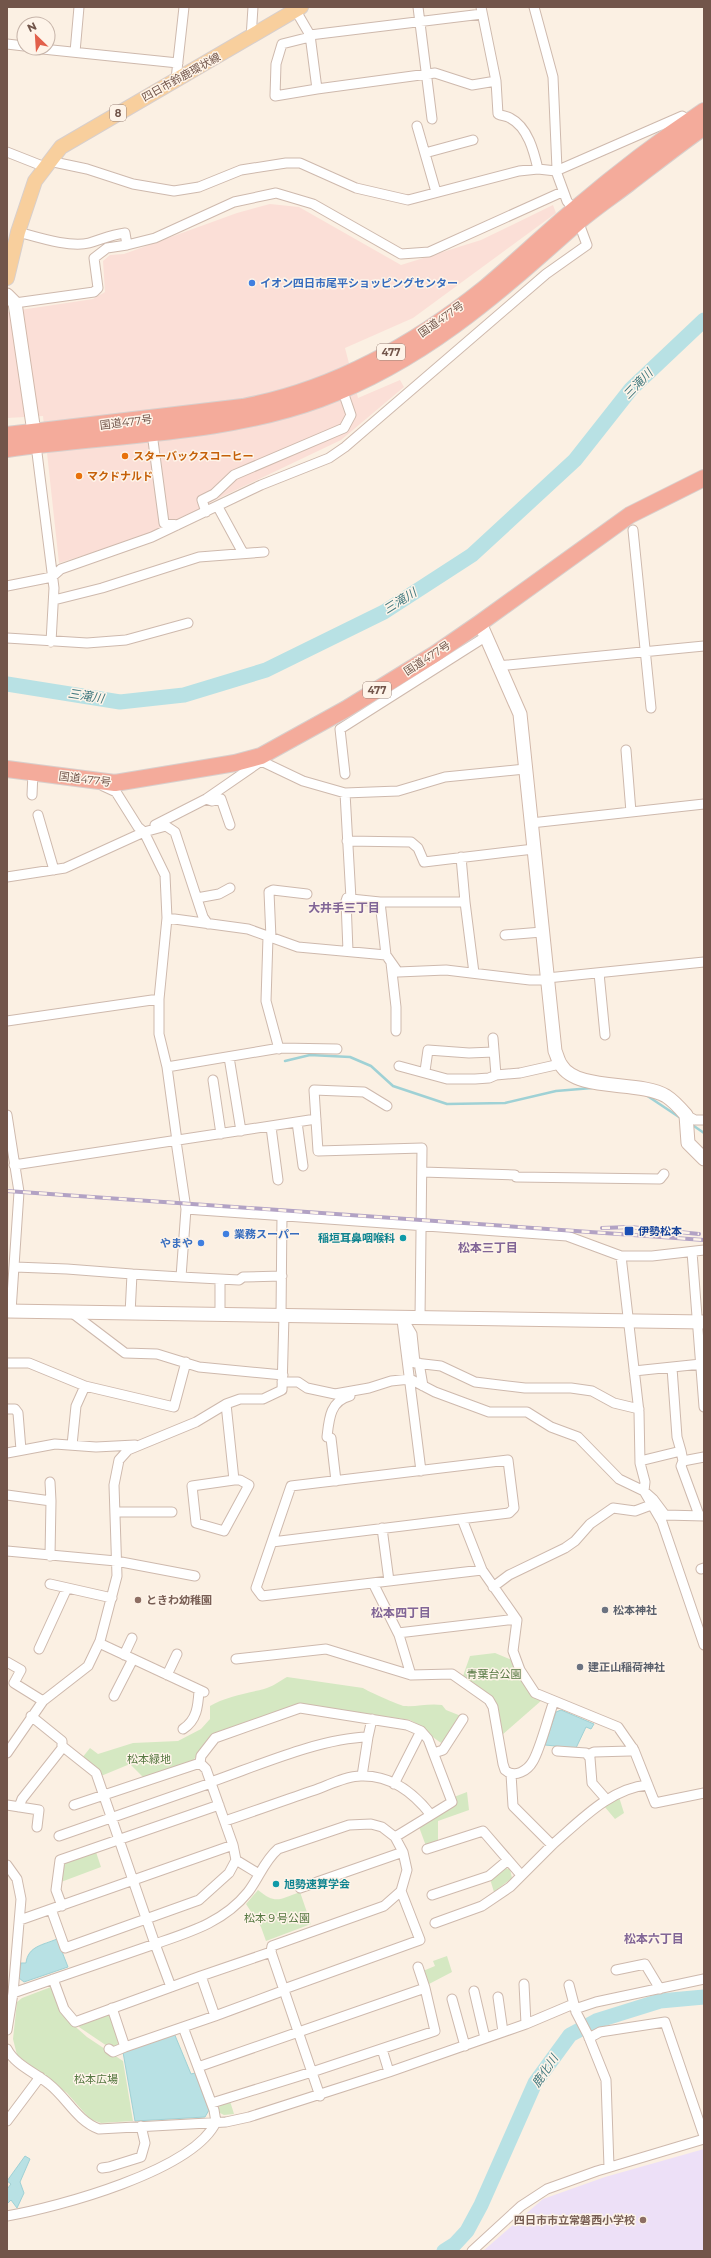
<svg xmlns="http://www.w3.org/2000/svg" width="711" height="2258" font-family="Montserrat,'Noto Sans JP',sans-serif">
<rect width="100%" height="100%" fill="#fbf0e3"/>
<path fill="#fbdfd7" d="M 270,204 L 299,207 L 401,265 L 481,240 L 553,205 L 556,213 L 413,318 L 345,348 L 358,398 L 400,380 L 404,387 L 341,440 L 215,500 L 160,532 L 59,563 L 43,416 L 7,418 L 7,312 L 93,299 L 105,292 L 103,261 L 110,255 L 124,254 L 237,213 Z"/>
<path fill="#ede0f7" d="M 704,2149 L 704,2251 L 483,2251 L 543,2199 L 605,2177 Z"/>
<path fill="#d5e8c2" d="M 495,1653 L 512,1660 L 542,1700 L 502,1735 L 497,1705 L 493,1698 L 463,1676 L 470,1656 Z
M 287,1677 L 363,1688 C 367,1691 399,1705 404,1706 C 417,1707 429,1703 442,1705 L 446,1710 L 461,1716 L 443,1744 C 431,1737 423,1726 410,1720 L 299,1704 L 210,1738 L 192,1762 L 145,1779 L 130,1764 L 101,1776 L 82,1758 L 90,1748 L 98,1754 L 133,1743 L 178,1741 L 201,1729 L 210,1719 L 210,1706 C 224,1697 248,1693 264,1689 C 272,1687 280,1681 287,1677 Z
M 467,1792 L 469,1810 L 438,1821 L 438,1841 L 426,1846 L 419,1827 L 457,1804 L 454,1797 Z
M 619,1797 L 624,1813 L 615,1819 L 604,1806 Z
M 96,1852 L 101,1867 L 61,1882 L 62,1866 L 65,1863 Z
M 504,1868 L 510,1869 L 512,1878 L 494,1892 L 490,1879 Z
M 258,1890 C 276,1905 280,1899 300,1892 L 311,1924 L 266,1941 L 261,1927 L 246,1904 Z
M 447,1956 L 452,1972 L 429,1984 L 423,1971 L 435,1966 L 433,1961 Z
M 51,1987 L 69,2021 L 87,2037 L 123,2061 L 133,2121 L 101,2123 L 90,2119 L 67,2093 L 17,2055 L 13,2039 L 17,2002 L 22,1998 Z
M 105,2014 L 111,2017 L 119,2040 L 117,2046 L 110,2048 L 79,2027 L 80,2023 Z
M 230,2101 L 234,2114 L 224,2115 L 218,2112 L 220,2104 Z"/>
<path fill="#b8e1e4" stroke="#9fd1d5" d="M 561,1710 L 594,1724 L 591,1729 L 586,1727 L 576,1748 L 545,1745 L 556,1712 Z
M 57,1939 L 68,1967 L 24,1982 L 19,1978 L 21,1963 L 26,1963 C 28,1946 43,1945 57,1939 Z
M 174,2033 L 191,2074 L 195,2073 L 209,2110 L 205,2117 L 135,2121 L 123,2052 Z
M 25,2156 L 30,2159 L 20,2182 L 24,2193 L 17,2208 L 11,2200 L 7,2204 L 7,2189 L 11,2184 L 7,2181 Z"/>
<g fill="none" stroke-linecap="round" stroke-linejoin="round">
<path stroke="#9fd1d5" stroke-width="2.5" d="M 285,1061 L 310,1055 L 350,1057 L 371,1066 L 393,1086 L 447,1104 L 505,1103 L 556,1091 L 592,1088
M 646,1095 L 682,1119
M 691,1124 L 704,1133"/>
<path stroke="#b8e1e4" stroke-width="15" d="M 7,684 L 120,702 L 184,695 L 266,670 L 384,612 L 472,555 L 575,460 L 631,389 L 704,320
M 444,2251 L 455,2244 L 467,2231 L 481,2205 L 535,2083 L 570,2035 L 596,2021 L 660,2001 L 704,1997"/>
<g stroke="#ceb9ad" stroke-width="11">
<path id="street" d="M 418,7 L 432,119
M 481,7 L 496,81 L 498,114 C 502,116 507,116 510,118 C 528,127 534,152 538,169
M 534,7 L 553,77 L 557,169
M 296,11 L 310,35 L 317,89 L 435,73 L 472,85 L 496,81
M 310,35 L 482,14
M 310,37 L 282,44 L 276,64 L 275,96 L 317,89
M 251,38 L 253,7
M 7,44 L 24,46
M 33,48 L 178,63
M 75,52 L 79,7
M 176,79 L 184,7
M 417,126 L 436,192
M 7,152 L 45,167
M 425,153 L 473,140
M 49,161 L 87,169 L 133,184 L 174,191 L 199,187 L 241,170 L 286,163 L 300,163 L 356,188 L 408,200 L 519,171 L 538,169 L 556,171
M 556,171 L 682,116 L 689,121
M 18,232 C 37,237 70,248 89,243 C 103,239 110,235 125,233 L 127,245
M 15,303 L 94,292 L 98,288 L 94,258 L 107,248 L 127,245 L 155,238 L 234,202 L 276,193 L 313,204 L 401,254 L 429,252 L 562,192
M 152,433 L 164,523 L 177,525
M 36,445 L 54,588 L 51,642
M 218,507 L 243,553
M 206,512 L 202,500 L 214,494 L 234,475 L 344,428 L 351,415 L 341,386
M 633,530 L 651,708
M 7,586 L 52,577 L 61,569 L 152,537 L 261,485 L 329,458 L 345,447 L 546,274 L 587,245 L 574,210 L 567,201 L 556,171
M 54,600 L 102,588 L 199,557 L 264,552
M 7,638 L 87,643 L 126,640 L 188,623
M 497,666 L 704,646
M 626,750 L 631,812
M 261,761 L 303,781 L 345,793 L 398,791 L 445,777 L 525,769
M 345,774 L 340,729 L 485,637
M 103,786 L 116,792 L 138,827 L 144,832 L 165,875 L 167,918 L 159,999 L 159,1034 L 167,1067 L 177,1141
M 345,793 L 351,899 L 380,902 L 465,902 L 474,973
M 32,795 L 33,772
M 206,799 L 212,801 L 221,799 L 230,825
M 38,815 L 54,870
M 531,823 L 704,804
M 155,825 L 206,799 L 261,761
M 347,841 L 411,842 L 418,848 L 424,862 L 534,849
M 461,857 L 465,902
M 7,877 L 65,868 L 144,832 L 166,826 L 175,832 L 203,917 L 208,924
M 197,898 L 219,894 L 230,888
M 380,902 L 386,955
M 167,918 L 248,929 L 298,947 L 386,955 L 398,972 L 446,970 L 530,980 L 547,980
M 505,935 L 542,932
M 268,937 L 266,1001 L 279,1049
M 271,938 L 269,892 L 273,890 L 307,894
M 348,951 L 346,901 L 347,898 L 351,899
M 391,963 L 396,1007 L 396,1031
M 599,973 L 605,1035
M 547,978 L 704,962
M 7,1021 L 159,999
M 493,1038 L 496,1075
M 229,1057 L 241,1131
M 399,1066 L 447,1079 L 475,1079 L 489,1078 L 496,1075 L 520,1073 L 560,1064
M 167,1067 L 280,1048 L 337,1049
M 425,1071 L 428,1050 L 469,1053 L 494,1052
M 213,1080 L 221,1134
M 387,1106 L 364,1092 L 314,1090 L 318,1151 L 422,1148 L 420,1318
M 7,1115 L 19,1192 L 11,1311
M 686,1115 L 695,1120 L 704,1120
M 297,1122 L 303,1166
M 271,1127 L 278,1180
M 176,1141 L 186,1209
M 14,1165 L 316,1119
M 422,1172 L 515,1175 L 516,1177 L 660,1179 L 664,1174
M 692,1252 L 704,1407
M 621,1256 L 639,1412 L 640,1463 L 645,1482 L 644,1491 L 662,1522 L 704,1645
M 15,1267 L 67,1269 L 132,1274
M 181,1277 L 239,1280 L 243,1277 L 282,1276
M 71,1312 L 125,1353 L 157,1354 L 199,1367 L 283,1375
M 130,1314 L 132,1274 L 181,1277 L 186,1209 L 567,1236 L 621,1256 L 652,1256 L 704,1250
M 220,1315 L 220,1280
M 281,1315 L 282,1215
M 402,1317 L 412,1334 L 415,1363 L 441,1366 L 475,1382 L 525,1388 L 571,1388 L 592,1391 L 614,1403 L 639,1409
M 402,1320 L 421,1471
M 7,1363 L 29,1363 L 85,1386 L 174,1407 L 186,1362
M 419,1363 L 423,1386
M 672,1368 L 677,1437 L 681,1451
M 634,1371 L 701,1364
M 282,1382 L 298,1382 L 307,1388 L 335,1394 L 369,1388 L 391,1381 L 410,1379 L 435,1392 L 489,1412 L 527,1412 L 551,1427 L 578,1437 L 619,1479 L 644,1491 L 653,1499 L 665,1515 L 704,1516
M 226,1404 L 234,1480 L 192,1486 L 196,1523 L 224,1531 L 249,1485 L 240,1480 L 234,1480
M 7,1409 L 15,1409 L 18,1413 L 21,1450
M 327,1437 C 329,1419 330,1401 350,1396
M 331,1438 L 336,1481
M 72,1445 L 76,1406 L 85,1386
M 7,1453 L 55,1444 L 96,1447 L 135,1445
M 640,1461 L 681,1451 L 683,1461 L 704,1457
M 683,1461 L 681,1466 L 699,1515
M 50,1482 L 51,1501
M 7,1495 L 51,1501 L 50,1556
M 115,1512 L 172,1512
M 462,1519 L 482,1570
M 382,1528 L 389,1581
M 272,1542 L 509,1513 L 514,1508 L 508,1460 L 291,1486 L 256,1588 L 262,1596 L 482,1570 L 517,1620 L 513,1651 L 520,1670 L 535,1693 L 618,1727 L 634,1750 L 655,1803 L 704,1793
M 7,1551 L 116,1561 L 195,1576
M 701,1569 L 704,1568
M 373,1583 L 399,1635 L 411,1675
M 50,1584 L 112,1598
M 493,1587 L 509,1575 L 565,1548 L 575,1541 L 590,1524 L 613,1508 L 635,1511 L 651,1505
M 398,1633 L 516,1619
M 99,1643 L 204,1692
M 39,1649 L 67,1588
M 124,1655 L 132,1638
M 236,1659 L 326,1649 L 411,1675 L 452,1674 L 489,1700 L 493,1707 L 503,1764 L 505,1770 C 515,1779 528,1770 533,1761 C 541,1747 548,1717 554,1701
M 7,1662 L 21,1670 L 14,1683 L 43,1701
M 167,1675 L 177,1654
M 114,1696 L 133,1659
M 31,1716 L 62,1741 L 62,1746 L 96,1773 L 155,1944 C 190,1932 224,1922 248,1892 C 259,1878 264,1861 278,1849 L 349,1825 L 371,1824 L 382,1827 L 395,1837 L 403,1852 L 407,1870 L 401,1891 L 384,1906 L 272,1946 L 271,1952
M 183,1729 C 197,1720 198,1706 199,1691
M 368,1737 L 372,1719
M 557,1751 L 586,1753 L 590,1758 L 592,1783 L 606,1799
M 7,1753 L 43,1701 L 88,1666 L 100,1641 L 117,1576 L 114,1485 L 119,1460 L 128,1450 L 196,1422 L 226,1404 L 240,1399 L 263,1399 L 282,1390 L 284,1315
M 434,1753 L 443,1750 L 463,1719
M 588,1755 L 594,1752 L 630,1751 L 633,1748
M 211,1782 C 257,1766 320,1738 368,1737 L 362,1776
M 394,1784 L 421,1731
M 7,1805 L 39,1810 L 37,1827
M 74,1805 L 200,1763 L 201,1756 L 215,1738 L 300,1708 L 407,1725 L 421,1731 L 428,1739 L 452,1802 L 431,1815
M 19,1807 L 22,1799 L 63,1747
M 225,1821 C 255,1811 285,1800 315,1790 C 329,1785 346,1776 361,1776 C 391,1775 414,1793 431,1815 L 395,1837
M 59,1836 L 211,1783
M 552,1845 C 580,1821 610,1788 648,1785
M 427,1849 L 483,1831 L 521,1875
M 236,1860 L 259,1874
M 7,1865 L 17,1879 L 21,1899 L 13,1993 L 7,2030
M 300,1888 L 403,1852
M 432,1895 L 489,1876 L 508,1860
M 62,1906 L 56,1890 L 60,1860 L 219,1805
M 51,1909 L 65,1948 L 199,1900 L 229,1873 L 236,1860 L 233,1845 L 206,1769 L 200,1763
M 20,1920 L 233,1845
M 435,1923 L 482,1906 L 510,1887 L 552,1845 L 513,1806 L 511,1774
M 616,1970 L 645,1964 L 660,1989
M 53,1979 L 64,2009 L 75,2022 L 171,1987
M 524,1984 L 526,2024
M 569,1985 L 576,2012 L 588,2035 L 606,2080 L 609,2167
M 284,1989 L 420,1940 L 401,1891
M 474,1991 L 485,2038
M 13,1993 L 155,1944 L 171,1987 L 201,1976
M 498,1997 L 503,2032
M 452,1999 L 465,2046
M 112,2008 L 125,2047 L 215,2016 L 201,1976 L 271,1952 L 320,2096
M 575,2009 L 596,2002 L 704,1979
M 215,2016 L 285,1990
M 589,2038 L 600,2032 L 665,2022 L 704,2136
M 7,2049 C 15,2065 36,2073 49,2084 C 67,2098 77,2121 99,2129 L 226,2122 L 249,2117 L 389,2072 L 526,2024 L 571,2005 L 575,2006
M 109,2049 L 113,2052 L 125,2047
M 382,2049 L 389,2072
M 198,2067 L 425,1988
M 212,2103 L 312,2072 L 435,2031 L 425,1988 L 418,1967
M 7,2121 L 40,2077
M 102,2168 L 109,2167 L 141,2157 L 145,2143 L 141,2126
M 7,2216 C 58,2207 193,2171 216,2122 L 214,2110 L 183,2027
M 472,2251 L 521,2206 L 547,2189 L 597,2171 L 704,2139"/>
</g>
<g stroke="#d1b8aa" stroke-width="15">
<path id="secondary" d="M 7,295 L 15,303 L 34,432
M 480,623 L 520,714 L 555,1051 C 557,1055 558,1061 561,1065 C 577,1092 639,1080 666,1096 C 674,1101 680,1108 686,1115 L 688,1143 L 704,1159
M 7,1311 L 704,1322"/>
</g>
<g stroke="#d8cfcc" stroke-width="16">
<path id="primary" d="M 7,278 L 18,232 L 35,181 L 61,147 L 301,7"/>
</g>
<g stroke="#d8cfcc" stroke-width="18">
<path id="highway" d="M 7,435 L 243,407 C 333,390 414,345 485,288 C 515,263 544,235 574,210 C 615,175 659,141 704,111
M 7,449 C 110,434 222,435 320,399 C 423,361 497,294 577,223 C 593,209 611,197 628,184 C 653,165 678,145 704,127
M 7,769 L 115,783 L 235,763 L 261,756 L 346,709 L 435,654 L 480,623 L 630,515 L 704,478"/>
</g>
<use href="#street" stroke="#fff" stroke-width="9"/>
<use href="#secondary" stroke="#fff" stroke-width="13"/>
<use href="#primary" stroke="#f8cf9d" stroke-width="14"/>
<use href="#highway" stroke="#f4ab9b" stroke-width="16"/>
<g stroke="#b2a2c4" stroke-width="4">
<path id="rail" d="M 7,1191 L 704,1240
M 602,1228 L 630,1227 L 699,1234"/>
</g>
<use href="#rail" stroke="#fef4e9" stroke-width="2.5" stroke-dasharray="8" stroke-linecap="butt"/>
</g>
<g fill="#3f7fe0" stroke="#fef4e9" stroke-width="1.5">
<circle cx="252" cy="283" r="4"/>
<circle cx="226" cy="1234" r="4"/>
<circle cx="201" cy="1243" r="4"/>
</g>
<g fill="#e8710a" stroke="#fef4e9" stroke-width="1.5">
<circle cx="125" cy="456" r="4"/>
<circle cx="79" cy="476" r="4"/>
</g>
<rect fill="#1a4fb4" stroke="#fef4e9" stroke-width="1.5" x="624" y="1226" width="10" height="10" rx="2"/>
<g fill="#0f9aa8" stroke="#fef4e9" stroke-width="1.5">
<circle cx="403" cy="1238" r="4"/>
<circle cx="276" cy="1884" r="4"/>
</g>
<g fill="#8d6e63" stroke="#fef4e9" stroke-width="1.5">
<circle cx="138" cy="1600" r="4"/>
<circle cx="643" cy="2220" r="4"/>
</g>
<g fill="#6b7280" stroke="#fef4e9" stroke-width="1.5">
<circle cx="605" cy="1610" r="4"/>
<circle cx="580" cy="1667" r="4"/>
</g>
<g text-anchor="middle" stroke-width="3" stroke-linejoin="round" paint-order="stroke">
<g fill="#fef4e9" stroke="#9c857a" stroke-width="1">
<rect x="110" y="105" width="16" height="16" rx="3"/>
<rect x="377" y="344" width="28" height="16" rx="3"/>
<rect x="363" y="682" width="28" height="16" rx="3"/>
</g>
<g font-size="10" font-weight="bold" fill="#72554a">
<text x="118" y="117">8</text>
<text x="391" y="356">477</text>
<text x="377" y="694">477</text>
</g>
<g font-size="11" fill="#72554a" stroke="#fef4e9">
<text transform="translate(181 77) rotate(-29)" y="4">四日市鈴鹿環状線</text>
<text transform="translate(441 319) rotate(-35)" y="4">国道477号</text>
<text transform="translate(126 422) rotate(-7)" y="4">国道477号</text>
<text transform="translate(427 658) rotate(-33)" y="4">国道477号</text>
<text transform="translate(85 779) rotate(7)" y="4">国道477号</text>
</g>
<g font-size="11" font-weight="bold" fill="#366cbe" stroke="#fef4e9" text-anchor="start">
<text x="260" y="287">イオン四日市尾平ショッピングセンター</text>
<text x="234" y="1238">業務スーパー</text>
<text x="193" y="1247" text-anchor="end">やまや</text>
</g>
<g font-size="11" font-weight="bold" fill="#c56008" stroke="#fef4e9" text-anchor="start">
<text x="133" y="460">スターバックスコーヒー</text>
<text x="87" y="480">マクドナルド</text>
</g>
<g font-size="11" font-weight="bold" fill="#164399" stroke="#fef4e9" text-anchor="start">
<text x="638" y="1235">伊勢松本</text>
</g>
<g font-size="11" font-weight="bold" fill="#0d838f" stroke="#fef4e9" text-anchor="end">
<text x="395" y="1242">稲垣耳鼻咽喉科</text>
<text x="284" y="1888" text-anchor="start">旭勢速算学会</text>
</g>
<g font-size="11" font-weight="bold" fill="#785e54" stroke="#fef4e9" text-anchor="start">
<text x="146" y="1604">ときわ幼稚園</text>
<text x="635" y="2224" text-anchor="end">四日市市立常磐西小学校</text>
</g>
<g font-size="11" font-weight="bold" fill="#5b616d" stroke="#fef4e9" text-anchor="start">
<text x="613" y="1614">松本神社</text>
<text x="588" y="1671">建正山稲荷神社</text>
</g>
<g font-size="11" fill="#567842" stroke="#fef4e9">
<text x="494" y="1678">青葉台公園</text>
<text x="149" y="1763">松本緑地</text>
<text x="277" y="1922">松本９号公園</text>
<text x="96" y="2083">松本広場</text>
</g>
<g font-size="12" font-style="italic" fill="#41797f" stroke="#fef4e9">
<text transform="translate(638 384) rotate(-46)" y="4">三滝川</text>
<text transform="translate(400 601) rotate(-32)" y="4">三滝川</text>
<text transform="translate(86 696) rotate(9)" y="4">三滝川</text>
<text transform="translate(545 2071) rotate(-56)" y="4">鹿化川</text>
</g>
<g font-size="12" font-weight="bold" fill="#816596" stroke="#fef4e9">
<text x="344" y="912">大井手三丁目</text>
<text x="488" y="1252">松本三丁目</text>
<text x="401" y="1617">松本四丁目</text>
<text x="654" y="1943">松本六丁目</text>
</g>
</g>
<rect width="711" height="2258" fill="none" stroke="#72554a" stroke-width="16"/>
<g transform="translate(36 36) rotate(335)"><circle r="19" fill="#fef4e9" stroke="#c6b4a9"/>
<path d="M0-3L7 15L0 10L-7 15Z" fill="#e2604b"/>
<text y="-6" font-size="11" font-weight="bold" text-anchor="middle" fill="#72554a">N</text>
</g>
</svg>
